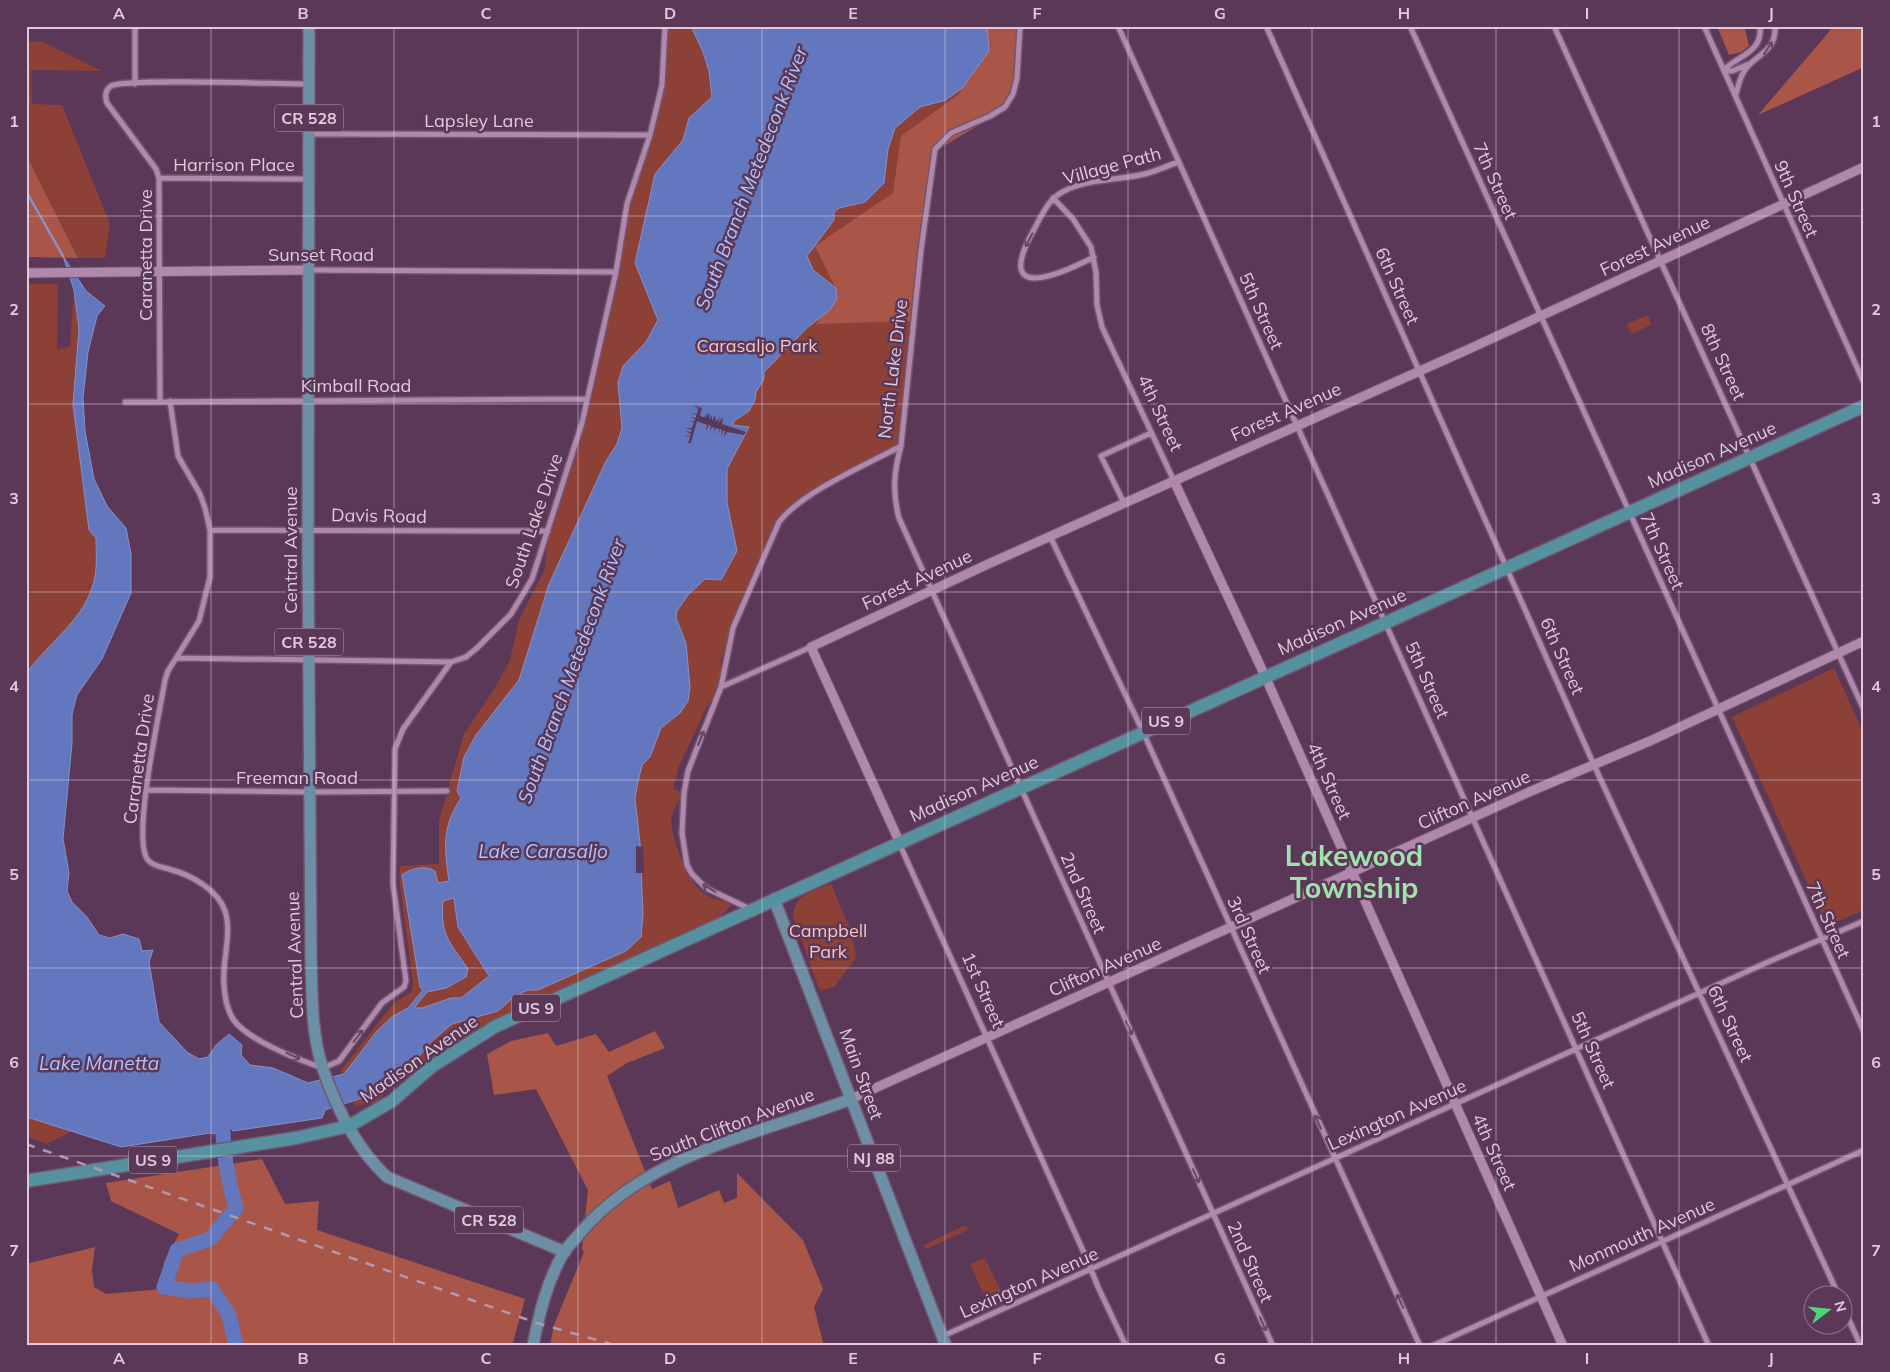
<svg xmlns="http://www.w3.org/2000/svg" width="1890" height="1372" font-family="Mulish,sans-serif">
<rect width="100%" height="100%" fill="#5b3858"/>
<path fill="#8d4035" d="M 665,26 L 1020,26 L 1017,78 L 1005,107 L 935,149 L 901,446 C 866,465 803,492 779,522 L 721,660 L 721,687 L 706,708 L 679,766 L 673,789 L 684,793 C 680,800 675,806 672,813 C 669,822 674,838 677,847 C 687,876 699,904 735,901 L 720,917 L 479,1030 L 434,1054 L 401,1079 L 375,1103 L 355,1106 L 341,1079 L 341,1070 L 394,1003 L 411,992 L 413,984 L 399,878 L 400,866 L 439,864 L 439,820 L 464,734 L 495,688 L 510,660 L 519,620 L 545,569 L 548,531 L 582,423 L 616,272 L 627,204 L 662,85 Z
M 26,41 L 43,42 L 102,71 L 31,70 L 32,104 L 62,105 L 110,224 L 105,258 L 78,258 L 26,155 Z
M 26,284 L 58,284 L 57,350 L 70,346 L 74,290 L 79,329 L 79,450 L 89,530 L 96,538 C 96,554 98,572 92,588 C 81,622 46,645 26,674 Z
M 1648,315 L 1651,325 L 1631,334 L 1627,324 Z
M 1834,668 L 1864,734 L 1864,910 L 1827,926 L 1732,717 Z
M 831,884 L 852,933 L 856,958 L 834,987 L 820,991 L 793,917 C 794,894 812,892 831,884 Z
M 26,1100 L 72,1131 L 47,1144 L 26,1136 Z
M 966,1225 L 968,1230 L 926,1249 L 924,1245 Z
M 985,1258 L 1004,1297 L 988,1304 L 970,1264 Z"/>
<path fill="#a95649" d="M 981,26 L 1017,26 L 1013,82 L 1002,111 L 932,153 L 913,321 L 816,324 L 838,293 L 815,246 L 893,193 L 901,136 L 958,95 L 987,45 Z
M 1717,26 L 1744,26 L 1749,46 L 1741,52 L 1729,55 Z
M 1834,26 L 1864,26 L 1864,67 L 1758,115 Z
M 26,155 L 78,258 L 26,257 Z
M 655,1031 L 665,1048 L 627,1063 L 607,1076 L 652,1189 L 670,1181 L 678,1208 L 719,1190 L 724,1203 L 737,1198 L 737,1173 L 803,1240 L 823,1289 L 814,1307 L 824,1346 L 550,1346 L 554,1325 L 584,1252 L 582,1249 L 588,1190 L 536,1089 L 494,1095 L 487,1054 L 511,1041 L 548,1033 L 556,1046 L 596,1034 L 609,1052 Z
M 262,1159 L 285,1204 L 319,1201 L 317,1230 L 525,1299 L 512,1346 L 26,1346 L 26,1264 L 95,1247 L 92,1270 L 94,1287 L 106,1294 L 161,1289 L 164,1262 L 179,1234 L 111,1201 L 106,1183 Z"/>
<path fill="#6277be" stroke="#8890c7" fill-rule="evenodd" d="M 691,26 L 987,26 L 989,51 L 962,88 L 946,100 L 920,107 L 895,128 L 888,149 L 884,183 L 865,202 L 839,208 L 834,212 L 834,220 L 807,256 L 813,270 L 836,288 L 837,298 L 830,310 L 808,327 L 764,372 L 764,379 L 756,392 L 755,400 L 749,411 L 734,421 L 733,425 L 749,427 L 727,469 L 727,502 L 737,551 L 721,580 L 705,579 L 688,595 L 677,611 L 676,618 L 686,643 L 690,687 L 688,701 L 680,713 L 661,728 L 650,757 L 642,765 L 638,782 L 635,798 L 640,843 L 643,914 L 641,937 L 626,951 L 538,990 L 528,990 L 515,996 L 498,1011 L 452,1024 L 432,1041 L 416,1060 L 380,1087 L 362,1098 L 325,1110 L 322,1118 L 233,1131 L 229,1126 C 221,1122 217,1128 215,1134 L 210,1133 L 121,1147 L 30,1118 L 26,1115 L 26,674 C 46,645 81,622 92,588 C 98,572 96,554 96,538 L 89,530 L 73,404 L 79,329 L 74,290 L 63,256 L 86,291 L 105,306 L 97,316 L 88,352 L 83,398 L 85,431 L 94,479 L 107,506 L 126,528 L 131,554 L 131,593 L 102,659 L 77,695 L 72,714 L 72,743 L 63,839 L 69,873 L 67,891 L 72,902 L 87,917 L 99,935 L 110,938 L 123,934 L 139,939 L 142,951 L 153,950 L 149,962 L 159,1022 L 187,1052 L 199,1059 L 208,1057 L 216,1045 L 229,1034 L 242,1045 L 241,1055 L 250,1065 L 273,1068 L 308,1083 L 344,1074 L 377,1031 L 393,1016 L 408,1008 L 423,990 L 420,987 L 402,875 C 411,868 425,865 435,871 L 438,883 L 449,881 C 444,847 442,827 461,798 L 457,791 L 464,757 L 476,735 L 519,680 L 549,584 L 606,461 L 617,444 L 622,428 L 618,383 L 623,366 L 646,342 L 658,320 L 635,263 L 655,174 L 683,140 L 689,118 L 712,97 L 709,71 L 703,52 ZM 454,898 L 458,927 L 489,976 L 461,998 L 451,998 L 422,1008 L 414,1008 L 427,992 L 446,988 L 466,977 L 468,969 C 450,942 440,936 443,901 Z"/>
<path fill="#5b3858" d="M 693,405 L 702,408 L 700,415 L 702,417 L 705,417 L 708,412 L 706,418 L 709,413 L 710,420 L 712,414 L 712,421 L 715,415 L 716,422 L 720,416 L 718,423 L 723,417 L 722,424 L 746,432 L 744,435 L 727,432 L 724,437 L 725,431 L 723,431 L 721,436 L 722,430 L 720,429 L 718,435 L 719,429 L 716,428 L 713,433 L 715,428 L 712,427 L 710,432 L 711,426 L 709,425 L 706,431 L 707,425 L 697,421 L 691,443 L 688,443 L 690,437 L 684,435 L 690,436 L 691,434 L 685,431 L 691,432 L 692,430 L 686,428 L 692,428 L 694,422 L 689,421 L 694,421 L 695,419 L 690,417 L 696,418 L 696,415 L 691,413 L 697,414 L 698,408 Z
M 636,846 L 643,847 L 644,873 L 636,873 Z"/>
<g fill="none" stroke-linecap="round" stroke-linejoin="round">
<path stroke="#8890c7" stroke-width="2.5" d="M 26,191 L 63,256"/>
<path stroke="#6277be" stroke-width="15" d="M 223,1105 C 221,1140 226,1174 236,1208 L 210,1239 L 177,1250 L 164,1287 L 191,1291 L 212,1289 L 229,1315 L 236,1346"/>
<g stroke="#725570" stroke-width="8">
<path id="minor" d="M 1020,26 L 1017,78 L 1013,94 L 1005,107 L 990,116 L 951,133 L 935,149 L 921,250 L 901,446 C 894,471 892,492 899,518 L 1273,1346
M 1118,26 L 1709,1346
M 1266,26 L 1594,765 L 1838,1294
M 1410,26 L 1864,1032
M 1554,26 L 1864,710
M 1704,26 L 1864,383
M 1724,70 C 1738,55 1763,53 1760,26
M 1724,70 L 1732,71 L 1749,64
M 135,84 L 135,26
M 1736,94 C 1739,84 1741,72 1749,65 C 1762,52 1776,49 1775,26
M 309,134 L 650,135
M 159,178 L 308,179
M 1053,198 L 1073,219 L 1091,247 L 1096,272 L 1097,305 L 1102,327 L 1174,481
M 1094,257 C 1063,273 995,304 1031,235 C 1038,223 1043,209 1053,199 C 1073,179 1113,181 1140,175 C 1153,173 1166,166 1179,162
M 310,270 L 616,272
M 160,401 L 159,178 L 156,169 L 107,103 C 105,97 105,90 111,86 C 125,78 280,84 308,84
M 170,401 L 178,456 L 200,494 L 205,508 L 210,530 L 210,577 L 199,621 L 168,671 L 165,680 C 160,711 131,840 148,860 C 154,867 164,867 172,870 C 191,875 218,890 225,911 C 231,929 225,952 224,971 C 223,986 225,1006 233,1019 C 247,1040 299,1060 323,1068 L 339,1061 L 382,1003 L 404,987 L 406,981 L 393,884 L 395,749 L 403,729 L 451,662 L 466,657 L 477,648 L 511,614 L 532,579 L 582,423 L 616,272 L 627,204 L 650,135 L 662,85 L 665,26
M 125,402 L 587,399
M 1124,503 L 1101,456 L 1151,433
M 210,530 L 548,531
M 1050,536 L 1143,732 L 1420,1346
M 177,658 L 451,662
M 721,687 L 811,647
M 146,790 L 309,792 L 447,791
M 899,843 L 1089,1264 L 1098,1287 L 1126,1346
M 750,909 L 706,888 L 692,874 L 687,865 L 682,833 L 684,793 L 688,771 L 721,687 L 733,628 L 779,522 C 802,492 866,465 901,446
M 1842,1305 L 1861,1346
M 943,1336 L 1768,962 L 1864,921
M 1432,1346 L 1864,1150"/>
</g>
<g stroke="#725570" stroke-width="11">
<path id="tertiary" d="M 26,273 L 310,270
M 1174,481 L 1265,676 L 1563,1346
M 899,841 L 811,647 L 986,565 L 1469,349 L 1864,167
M 851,1099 L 1529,792 L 1650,741 L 1864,641"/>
</g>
<g stroke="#725570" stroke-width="14">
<path id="primary" d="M 309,26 L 308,552 L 311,956 C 312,992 311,1034 323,1069 C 336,1107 357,1149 387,1177 L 565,1252
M 774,899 L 946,1346
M 533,1346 C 539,1314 547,1281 564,1252 C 569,1245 576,1238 581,1232 C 647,1154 759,1134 851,1099"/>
</g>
<g stroke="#725570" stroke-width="15">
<path id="trunk" d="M 26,1181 L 296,1138 L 349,1126 L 392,1101 L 431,1067 L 496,1026 L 1864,406"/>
</g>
<use href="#minor" stroke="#b088ac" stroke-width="5"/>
<use href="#tertiary" stroke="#b088ac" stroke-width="9"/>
<use href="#primary" stroke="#6d8fa5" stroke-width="11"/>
<use href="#trunk" stroke="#5691a2" stroke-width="12"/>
<path stroke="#b399b0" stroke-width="2.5" stroke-dasharray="9 9" stroke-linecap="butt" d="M 26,1144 L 537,1323 L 618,1346"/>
</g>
<defs><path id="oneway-shaft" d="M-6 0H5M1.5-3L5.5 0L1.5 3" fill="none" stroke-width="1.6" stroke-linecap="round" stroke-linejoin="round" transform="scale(1.25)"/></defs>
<g stroke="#684465">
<use href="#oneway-shaft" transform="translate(1768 48) rotate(-56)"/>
<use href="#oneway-shaft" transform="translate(1029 240) rotate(118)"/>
<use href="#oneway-shaft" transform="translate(701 738) rotate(-67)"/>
<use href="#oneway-shaft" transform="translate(709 888) rotate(-149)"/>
<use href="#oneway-shaft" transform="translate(1129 1028) rotate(66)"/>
<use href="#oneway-shaft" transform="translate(358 1036) rotate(-53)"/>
<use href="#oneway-shaft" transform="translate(293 1056) rotate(25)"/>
<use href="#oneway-shaft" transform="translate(1318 1122) rotate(-114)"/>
<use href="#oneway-shaft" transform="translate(1196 1176) rotate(66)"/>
<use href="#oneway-shaft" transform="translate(1400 1301) rotate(-115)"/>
<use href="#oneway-shaft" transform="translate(1263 1324) rotate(66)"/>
</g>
<path fill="none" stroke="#dfcadc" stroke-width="1" stroke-opacity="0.55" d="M 211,26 L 211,1346M 394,26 L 394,1346M 578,26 L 578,1346M 762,26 L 762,1346M 945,26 L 945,1346M 1128,26 L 1128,1346M 1312,26 L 1312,1346M 1496,26 L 1496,1346M 1679,26 L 1679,1346M 26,216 L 1864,216M 26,404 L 1864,404M 26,592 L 1864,592M 26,780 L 1864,780M 26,968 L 1864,968M 26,1156 L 1864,1156"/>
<g text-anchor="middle" stroke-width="5" stroke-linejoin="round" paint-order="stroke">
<g fill="#5b3858" stroke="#b79eb4" stroke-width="1">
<rect x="275" y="104.5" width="68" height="27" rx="4"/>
<rect x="275" y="628.5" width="68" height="27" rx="4"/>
<rect x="1142" y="707.5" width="48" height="27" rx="4"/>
<rect x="512" y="994.5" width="48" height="27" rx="4"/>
<rect x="848" y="1144.5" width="52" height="27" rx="4"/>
<rect x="129" y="1146.5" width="48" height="27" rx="4"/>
<rect x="455" y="1206.5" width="68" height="27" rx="4"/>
</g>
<g font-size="16" font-weight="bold" fill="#dfcadc">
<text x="309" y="124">CR 528</text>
<text x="309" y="648">CR 528</text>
<text x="1166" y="727">US 9</text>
<text x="536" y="1014">US 9</text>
<text x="874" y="1164">NJ 88</text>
<text x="153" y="1166">US 9</text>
<text x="489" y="1226">CR 528</text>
</g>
<g font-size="18" fill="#dfcadc" stroke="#5b3858">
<text x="479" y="127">Lapsley Lane</text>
<text x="234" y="171">Harrison Place</text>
<text transform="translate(1112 166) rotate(-15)" y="6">Village Path</text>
<text transform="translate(1495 181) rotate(66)" y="6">7th Street</text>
<text transform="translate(1796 199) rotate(66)" y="6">9th Street</text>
<text transform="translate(1655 246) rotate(-25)" y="6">Forest Avenue</text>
<text transform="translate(146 255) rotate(-90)" y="6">Caranetta Drive</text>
<text x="321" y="261">Sunset Road</text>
<text transform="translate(1397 286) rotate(66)" y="6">6th Street</text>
<text transform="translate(1261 311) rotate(66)" y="6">5th Street</text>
<text transform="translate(1723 362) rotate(65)" y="6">8th Street</text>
<text transform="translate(893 369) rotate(-83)" y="6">North Lake Drive</text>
<text x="356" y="392">Kimball Road</text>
<text transform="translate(1286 412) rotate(-24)" y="6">Forest Avenue</text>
<text transform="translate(1160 413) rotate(65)" y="6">4th Street</text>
<text transform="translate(1712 455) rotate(-24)" y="6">Madison Avenue</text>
<text transform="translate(379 516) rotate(1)" y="6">Davis Road</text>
<text transform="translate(534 521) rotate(-71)" y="6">South Lake Drive</text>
<text transform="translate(291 550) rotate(-90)" y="6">Central Avenue</text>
<text transform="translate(1662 551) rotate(66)" y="6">7th Street</text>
<text transform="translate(917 580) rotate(-25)" y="6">Forest Avenue</text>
<text transform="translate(1342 622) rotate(-24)" y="6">Madison Avenue</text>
<text transform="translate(1562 656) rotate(66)" y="6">6th Street</text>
<text transform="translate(1427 680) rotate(66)" y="6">5th Street</text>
<text transform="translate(139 759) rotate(-82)" y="6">Caranetta Drive</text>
<text x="297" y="784">Freeman Road</text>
<text transform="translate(1329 781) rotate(66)" y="6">4th Street</text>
<text transform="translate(974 789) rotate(-24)" y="6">Madison Avenue</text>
<text transform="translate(1474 800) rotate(-24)" y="6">Clifton Avenue</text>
<text transform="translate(1083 893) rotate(66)" y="6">2nd Street</text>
<text transform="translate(1828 920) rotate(66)" y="6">7th Street</text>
<text transform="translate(1249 935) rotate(66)" y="6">3rd Street</text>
<text transform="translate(295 955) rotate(-92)" y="6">Central Avenue</text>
<text transform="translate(1105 967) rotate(-24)" y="6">Clifton Avenue</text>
<text transform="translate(983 990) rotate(66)" y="6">1st Street</text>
<text transform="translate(1730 1024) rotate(65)" y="6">6th Street</text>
<text transform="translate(1593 1050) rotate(66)" y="6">5th Street</text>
<text transform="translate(419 1059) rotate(-35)" y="6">Madison Avenue</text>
<text transform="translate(861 1074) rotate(70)" y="6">Main Street</text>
<text transform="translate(1397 1115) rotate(-24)" y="6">Lexington Avenue</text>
<text transform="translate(732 1125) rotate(-21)" y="6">South Clifton Avenue</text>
<text transform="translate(1494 1152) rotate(66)" y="6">4th Street</text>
<text transform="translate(1642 1235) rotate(-24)" y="6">Monmouth Avenue</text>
<text transform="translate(1250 1262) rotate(66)" y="6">2nd Street</text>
<text transform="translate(1029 1283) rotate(-24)" y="6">Lexington Avenue</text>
</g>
<g font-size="18" fill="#f6c6be" stroke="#5b3858">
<text x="757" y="352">Carasaljo Park</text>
<text x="828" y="937">Campbell<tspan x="828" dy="21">Park</tspan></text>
</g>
<g font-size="19" font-style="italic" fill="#b0c4fe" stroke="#5b3858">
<text transform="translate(751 178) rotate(-69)" y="7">South Branch Metedeconk River</text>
<text transform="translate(571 671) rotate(-70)" y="7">South Branch Metedeconk River</text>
<text x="543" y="858">Lake Carasaljo</text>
<text x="99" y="1070">Lake Manetta</text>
</g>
<g font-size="28" font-weight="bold" fill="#a0e2ac" stroke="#5b3858">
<text x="1354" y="866">Lakewood<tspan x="1354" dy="32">Township</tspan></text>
</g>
</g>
<rect width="1890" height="1372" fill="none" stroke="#5b3858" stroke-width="55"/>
<g transform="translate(1828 1310) rotate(74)"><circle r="24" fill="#5b3858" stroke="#90728d"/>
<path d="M0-4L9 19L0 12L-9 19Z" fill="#4dd676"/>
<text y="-8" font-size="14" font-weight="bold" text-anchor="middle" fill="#dfcadc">N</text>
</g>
<rect x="28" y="28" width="1834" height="1316" fill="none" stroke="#dfcadc" stroke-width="2"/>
<g font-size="16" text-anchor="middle" font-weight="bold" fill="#dfcadc">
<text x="119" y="19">A</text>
<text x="303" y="19">B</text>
<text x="486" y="19">C</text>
<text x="670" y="19">D</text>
<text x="853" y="19">E</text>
<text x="1037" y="19">F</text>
<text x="1220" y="19">G</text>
<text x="1404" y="19">H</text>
<text x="1587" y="19">I</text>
<text x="1771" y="19">J</text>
<text x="14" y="127">1</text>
<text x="1876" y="127">1</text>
<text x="14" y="315">2</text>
<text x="1876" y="315">2</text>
<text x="14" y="504">3</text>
<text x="1876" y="504">3</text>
<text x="14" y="692">4</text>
<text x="1876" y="692">4</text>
<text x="14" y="880">5</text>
<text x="1876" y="880">5</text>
<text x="14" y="1068">6</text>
<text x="1876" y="1068">6</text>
<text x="14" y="1256">7</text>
<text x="1876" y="1256">7</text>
<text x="119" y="1364">A</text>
<text x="303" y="1364">B</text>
<text x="486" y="1364">C</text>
<text x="670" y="1364">D</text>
<text x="853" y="1364">E</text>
<text x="1037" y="1364">F</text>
<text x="1220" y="1364">G</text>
<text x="1404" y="1364">H</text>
<text x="1587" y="1364">I</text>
<text x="1771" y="1364">J</text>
</g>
</svg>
